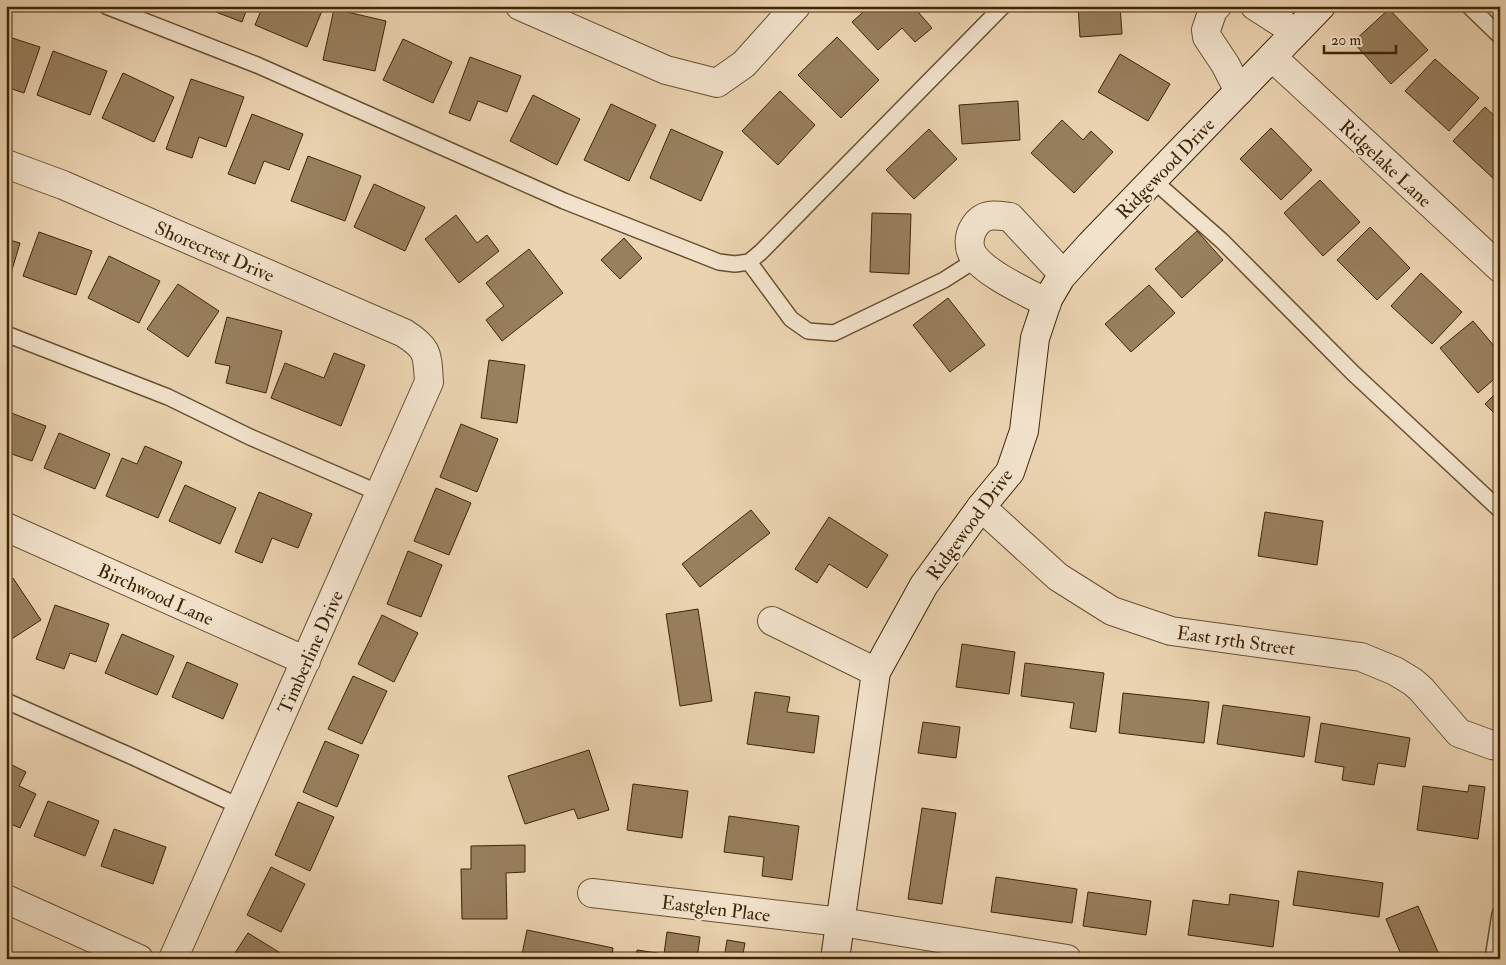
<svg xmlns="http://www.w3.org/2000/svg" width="1506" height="965" font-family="'IM FELL Double Pica',serif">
<rect width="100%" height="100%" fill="#ebd3b1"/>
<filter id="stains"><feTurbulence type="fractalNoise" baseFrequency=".004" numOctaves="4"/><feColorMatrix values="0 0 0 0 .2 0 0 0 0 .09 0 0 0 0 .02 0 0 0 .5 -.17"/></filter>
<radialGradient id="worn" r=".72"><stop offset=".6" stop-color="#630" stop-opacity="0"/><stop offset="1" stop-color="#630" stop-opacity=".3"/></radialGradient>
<path fill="#987f5e" stroke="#3e2505" d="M 200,6 L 248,6 L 242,22 Z
M 263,6 L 324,6 L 307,47 L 255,25 Z
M 870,6 L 913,6 L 932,28 L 915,42 L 902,28 L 878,50 L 852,22 Z
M 1078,6 L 1120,6 L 1122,34 L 1080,37 Z
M 334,9 L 386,21 L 375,71 L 323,60 Z
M 1389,9 L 1428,50 L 1391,84 L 1353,42 Z
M 6,36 L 40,47 L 24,93 L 6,87 Z
M 837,37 L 879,80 L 841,118 L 798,75 Z
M 403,39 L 452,62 L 433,103 L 383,80 Z
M 53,51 L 107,71 L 90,115 L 37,95 Z
M 1120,54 L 1170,84 L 1148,121 L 1098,92 Z
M 470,57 L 521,76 L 507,112 L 478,101 L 470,121 L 449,113 Z
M 1435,59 L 1479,98 L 1449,131 L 1405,91 Z
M 123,73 L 174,97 L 154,142 L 102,118 Z
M 191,79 L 244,97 L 226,147 L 199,137 L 192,158 L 166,149 Z
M 780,91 L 815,125 L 778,165 L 742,131 Z
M 533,95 L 580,119 L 557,165 L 510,141 Z
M 1018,101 L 1020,140 L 962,144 L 959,105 Z
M 611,104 L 656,125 L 629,181 L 584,160 Z
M 1485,107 L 1500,121 L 1500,177 L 1496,181 L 1453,141 Z
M 252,114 L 303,134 L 289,170 L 264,161 L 255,184 L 228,174 Z
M 1062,120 L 1083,140 L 1091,131 L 1113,152 L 1074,193 L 1031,153 Z
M 1271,128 L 1312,170 L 1281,200 L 1240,159 Z
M 671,129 L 723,152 L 701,201 L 650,178 Z
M 929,129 L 957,159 L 914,199 L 886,170 Z
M 308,156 L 361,176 L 345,221 L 291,201 Z
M 1320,180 L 1360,222 L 1323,256 L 1284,213 Z
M 374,184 L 425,207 L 405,251 L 354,227 Z
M 872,213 L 911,214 L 909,274 L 870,272 Z
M 456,215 L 477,243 L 487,235 L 499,251 L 459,283 L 425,239 Z
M 1370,227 L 1410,268 L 1377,300 L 1337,260 Z
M 1197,231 L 1223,260 L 1182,298 L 1155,269 Z
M 39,232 L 92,251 L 76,295 L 23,276 Z
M 624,238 L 642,258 L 620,279 L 601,260 Z
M 6,239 L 20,243 L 6,290 Z
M 529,249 L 563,293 L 502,341 L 486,320 L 504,306 L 486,283 Z
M 109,256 L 160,281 L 139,323 L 88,298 Z
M 1421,273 L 1462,312 L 1432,344 L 1391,306 Z
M 178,284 L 219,311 L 188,357 L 147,329 Z
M 1149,285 L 1175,313 L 1131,352 L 1105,324 Z
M 948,298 L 985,345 L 950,372 L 913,325 Z
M 227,317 L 282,331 L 266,393 L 226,383 L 230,366 L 215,363 Z
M 1473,321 L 1500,353 L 1500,374 L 1478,393 L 1440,348 Z
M 334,353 L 365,365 L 341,426 L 271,398 L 285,363 L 324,378 Z
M 489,360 L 525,365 L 517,423 L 481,418 Z
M 1500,389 L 1500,419 L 1485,404 Z
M 6,411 L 46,426 L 32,461 L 6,452 Z
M 461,424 L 498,439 L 477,492 L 440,477 Z
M 59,433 L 110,454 L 95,489 L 44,468 Z
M 145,446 L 182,462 L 158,518 L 106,496 L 122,458 L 137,464 Z
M 185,485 L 236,508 L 220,544 L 169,521 Z
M 436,488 L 471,503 L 449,555 L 414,541 Z
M 259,492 L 312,514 L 298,548 L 272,538 L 262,563 L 235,552 Z
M 751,510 L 770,533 L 700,587 L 682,564 Z
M 1265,512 L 1323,521 L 1317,565 L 1258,556 Z
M 829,517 L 888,555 L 867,588 L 829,564 L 817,583 L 795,569 Z
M 408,551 L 442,565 L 421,617 L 387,604 Z
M 13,578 L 41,620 L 7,642 L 6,582 Z
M 55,605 L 109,624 L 96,662 L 70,653 L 64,669 L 36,659 Z
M 698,609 L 712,701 L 680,706 L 666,614 Z
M 382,615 L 418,633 L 394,682 L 358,664 Z
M 122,634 L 174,656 L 157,695 L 105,673 Z
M 962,644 L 1015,652 L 1009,694 L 956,687 Z
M 187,662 L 238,684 L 223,719 L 172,697 Z
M 1025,663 L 1104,673 L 1096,732 L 1070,728 L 1074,703 L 1021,696 Z
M 353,676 L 387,691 L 362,744 L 328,729 Z
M 755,692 L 790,697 L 787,712 L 819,716 L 814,753 L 747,744 Z
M 1123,693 L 1209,702 L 1204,743 L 1119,733 Z
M 1223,705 L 1310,717 L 1304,757 L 1217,744 Z
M 923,722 L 960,727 L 956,758 L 918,753 Z
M 1321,723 L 1410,738 L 1405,767 L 1378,763 L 1374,785 L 1342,780 L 1344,767 L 1315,762 Z
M 325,741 L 359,755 L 337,807 L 303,792 Z
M 589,750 L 609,810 L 578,819 L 574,809 L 525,824 L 508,776 Z
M 12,765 L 26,772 L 19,786 L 36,794 L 20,828 L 6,822 L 6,777 Z
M 633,784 L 688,791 L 682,838 L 627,830 Z
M 1469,785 L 1485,787 L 1478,839 L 1417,830 L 1423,786 L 1468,792 Z
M 48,801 L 99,821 L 85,856 L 34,836 Z
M 298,802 L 334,817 L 310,871 L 275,855 Z
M 922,808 L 956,813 L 942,904 L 908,899 Z
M 729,816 L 799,826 L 792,880 L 762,876 L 764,857 L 724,852 Z
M 114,829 L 166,847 L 153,884 L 101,866 Z
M 525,845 L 525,872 L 506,873 L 507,919 L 462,919 L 461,869 L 471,869 L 471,846 Z
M 271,867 L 305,884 L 281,932 L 247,915 Z
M 1298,871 L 1383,883 L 1379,917 L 1293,905 Z
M 996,877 L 1077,889 L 1072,923 L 991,912 Z
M 1088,892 L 1151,901 L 1146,935 L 1083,926 Z
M 1230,894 L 1279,901 L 1273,947 L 1188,935 L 1193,900 L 1229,905 Z
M 1418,906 L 1441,959 L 1403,959 L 1386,919 Z
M 527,930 L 613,948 L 611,959 L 521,959 Z
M 667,932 L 700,937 L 697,959 L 636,959 L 637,950 L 664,954 Z
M 248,933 L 282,954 L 279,959 L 231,959 Z
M 727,940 L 745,943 L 742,959 L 724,959 Z
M 6,953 L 21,959 L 6,959 Z"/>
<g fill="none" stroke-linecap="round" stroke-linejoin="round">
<g stroke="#695030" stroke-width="18">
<path id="lane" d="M 106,6 L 257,65 L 564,201 L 719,262 L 735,264 L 749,262 L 761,252 L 1003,6
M 1469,6 L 1500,36
M 1153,180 L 1222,241 L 1353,373 L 1500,510
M 749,262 L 791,319 L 808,331 L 834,333 L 944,280 L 977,259
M 6,334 L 168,397 L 250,437 L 379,493
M 6,701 L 133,757 L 241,807
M 1493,959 L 1500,914"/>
</g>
<g stroke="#695030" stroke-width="30">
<path id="street" d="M 520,6 L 666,70 L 717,83 L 744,64 L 796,6
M 1217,6 L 1213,10 L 1206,30 L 1207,37 L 1225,64 L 1239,91
M 1255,6 L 1283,24 L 1293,35
M 1272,57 L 1500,268
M 6,164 L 63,185 L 404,333 C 429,349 427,354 429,382 L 173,959
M 1047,303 C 1026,292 986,274 973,255 C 968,247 969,236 973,229 C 982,212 995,215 1010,217 L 1063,274
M 981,507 L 1058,577 L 1112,611 L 1171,631 L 1361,657 L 1395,671 L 1413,682 L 1421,689 L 1459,733 L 1492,745 L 1500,746
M 6,527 L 306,661
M 772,621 L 876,672
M 592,893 L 841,922 L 1067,959
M 6,899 L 139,959"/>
</g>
<g stroke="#3e2505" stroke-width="30">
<path id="secondary" d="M 835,959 L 876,672 L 924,585 L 981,507 L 1010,472 L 1024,431 L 1035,338 L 1048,299 L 1061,277 L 1090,245 L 1321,6"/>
</g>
<use href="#lane" stroke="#f2e2cc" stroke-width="15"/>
<use href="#street" stroke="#f2e2cc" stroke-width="28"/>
<use href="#secondary" stroke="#f2e2cc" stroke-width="28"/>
</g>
<g text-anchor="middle" stroke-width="4.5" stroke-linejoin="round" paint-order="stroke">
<g font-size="19" fill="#3e2505" stroke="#f2e2cc">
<text transform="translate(1386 163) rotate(43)" y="7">Ridgelake Lane</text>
<text transform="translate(1165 168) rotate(-46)" y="7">Ridgewood Drive</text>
<text transform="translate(215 251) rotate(23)" y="7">Shorecrest Drive</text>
<text transform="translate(969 524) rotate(-54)" y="7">Ridgewood Drive</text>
<text transform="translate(156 594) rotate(24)" y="7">Birchwood Lane</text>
<text transform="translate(1236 640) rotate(8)" y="7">East 15th Street</text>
<text transform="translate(310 652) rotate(-66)" y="7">Timberline Drive</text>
<text transform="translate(716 908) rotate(7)" y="7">Eastglen Place</text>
</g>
</g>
<rect width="1506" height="965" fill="none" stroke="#ebd3b1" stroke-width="25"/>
<rect x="8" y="8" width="1491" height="950" fill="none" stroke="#3e2505" stroke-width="2.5"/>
<rect x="12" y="12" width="1481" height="940" fill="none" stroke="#3e2505"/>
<path d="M1324 45v8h72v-8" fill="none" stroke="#3e2505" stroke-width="2.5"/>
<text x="1331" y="45" font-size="15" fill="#3e2505" stroke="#f2e2cc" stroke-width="4" paint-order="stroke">20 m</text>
<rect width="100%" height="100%" filter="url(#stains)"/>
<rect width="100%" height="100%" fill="url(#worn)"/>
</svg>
